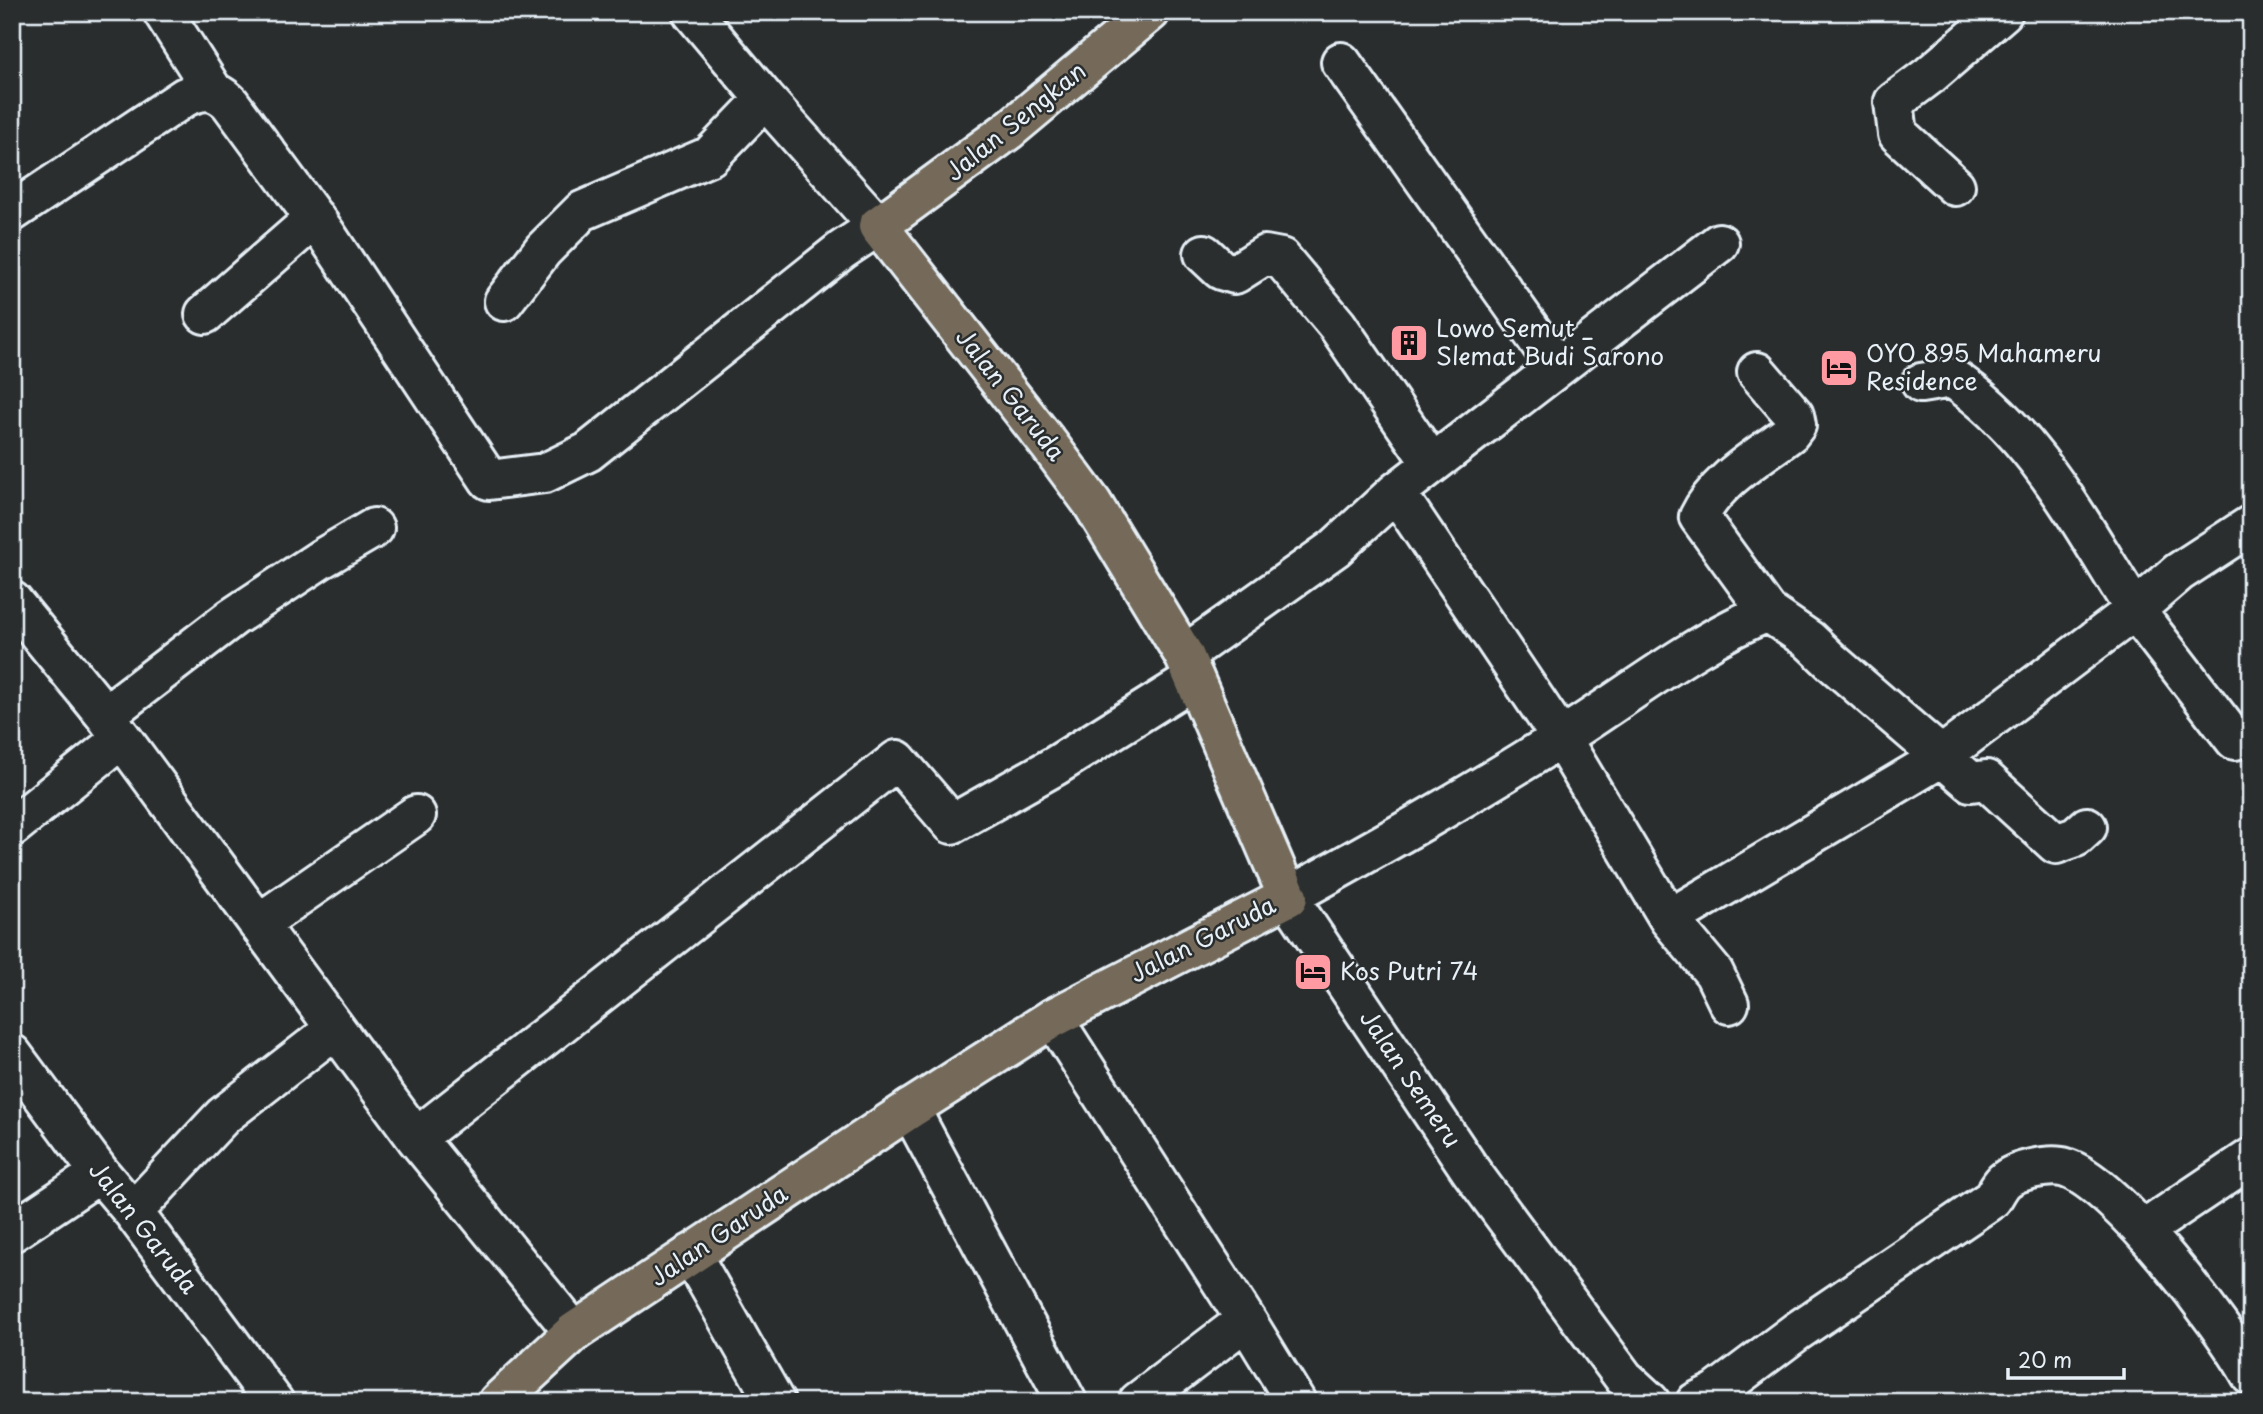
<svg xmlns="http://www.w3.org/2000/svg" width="2263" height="1414" font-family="'Playpen Sans',sans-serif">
<rect width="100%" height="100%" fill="#2a2d2e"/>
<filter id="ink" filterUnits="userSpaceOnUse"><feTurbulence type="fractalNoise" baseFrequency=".0143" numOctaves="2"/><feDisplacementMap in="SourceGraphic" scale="14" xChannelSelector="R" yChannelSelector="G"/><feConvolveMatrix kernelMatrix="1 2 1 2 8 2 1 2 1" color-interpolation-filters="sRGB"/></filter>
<g filter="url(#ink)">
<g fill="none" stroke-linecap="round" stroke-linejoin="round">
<g stroke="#e8f1f8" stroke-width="44">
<path id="minor" d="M 163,12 L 213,91
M 1341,62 L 1557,367
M 1955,186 L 1898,134 L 1894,102 L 1930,75 L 2003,12
M 12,212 L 185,97 C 203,89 215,88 230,103 L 324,231 L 489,480 L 545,473 L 588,452 L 842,250 L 878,226 L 765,99 L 692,12
M 1204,254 L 1221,270 L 1235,274 L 1265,255 L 1281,258 L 1337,325 L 1432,464
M 504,301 L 543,250 L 582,211 L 710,156 L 765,99
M 205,314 L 315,218
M 1757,372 L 1794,415 L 1796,425 L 1790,433 C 1759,457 1716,480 1699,517 L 1768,612
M 1396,492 L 1561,738 L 1669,919
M 12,601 L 105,715 L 416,1138 L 574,1332
M 1184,655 L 1335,548 L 1396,492 L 1719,243
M 105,715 L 233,617 L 321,559 L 374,528
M 2235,740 L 2135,610 L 2179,572 L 2251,525
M 12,827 L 121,739
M 258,924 L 416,815
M 1729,1004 L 1714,973 L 1669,919 L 1932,763 L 2135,610 C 2083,529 2035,432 1952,378 L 1921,383
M 1053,1018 L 1246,1320
M 12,1054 L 100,1173 L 133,1212 L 274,1402
M 910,1109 L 1067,1402
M 416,1138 L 897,760 L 952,824 L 1055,766 L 1194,679
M 133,1212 L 223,1116 L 335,1029
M 2144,1230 L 2251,1158
M 12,1232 L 100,1173
M 691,1254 L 775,1402
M 1138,1402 L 1246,1320 L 1296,1402
M 1650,1402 L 1624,1378 L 1471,1171 L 1288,897 C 1380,846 1471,795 1559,739 C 1625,698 1696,641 1768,612 L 1809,640 L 1832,662 L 1971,782 L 1986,780 L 2056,844 L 2076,837 L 2087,827
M 1696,1402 L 1716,1392 L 1796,1332 L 1992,1199 C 1996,1193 1999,1186 2004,1181 C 2016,1170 2051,1163 2066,1168 C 2118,1185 2223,1325 2251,1375"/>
</g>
<g stroke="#e8f1f8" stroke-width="44">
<path id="major" d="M 498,1402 L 574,1332 L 910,1109 L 1053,1018 L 1288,897 L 1184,655 L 1092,503 L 1050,446 L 878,226 L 1009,130 L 1150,12"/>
</g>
<use href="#minor" stroke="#2a2d2e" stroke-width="38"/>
<use href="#major" stroke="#746a5a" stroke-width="38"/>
</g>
</g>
<defs>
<g id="building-square" transform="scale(2.0125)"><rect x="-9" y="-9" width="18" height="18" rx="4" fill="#ff9aa2" stroke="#2a2d2e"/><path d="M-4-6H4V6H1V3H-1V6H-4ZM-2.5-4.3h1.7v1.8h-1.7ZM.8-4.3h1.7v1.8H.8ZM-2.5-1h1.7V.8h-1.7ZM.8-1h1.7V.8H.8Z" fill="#111"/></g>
<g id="hotel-square" transform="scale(2.0125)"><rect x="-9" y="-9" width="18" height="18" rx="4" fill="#ff9aa2" stroke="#2a2d2e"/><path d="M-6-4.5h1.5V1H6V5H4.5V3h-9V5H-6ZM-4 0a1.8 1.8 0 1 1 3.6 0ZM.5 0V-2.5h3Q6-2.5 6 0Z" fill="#111"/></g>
</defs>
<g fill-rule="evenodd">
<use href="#building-square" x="1409" y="343"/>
<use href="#hotel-square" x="1839" y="368"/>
<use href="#hotel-square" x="1313" y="972"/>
</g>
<g text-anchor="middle" stroke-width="5" stroke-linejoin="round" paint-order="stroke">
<g font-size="24" fill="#e8f1f8" stroke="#2a2d2e">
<text transform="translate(1016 122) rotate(-39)" y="8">Jalan Sengkan</text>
<text transform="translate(1010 395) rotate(52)" y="8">Jalan Garuda</text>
<text transform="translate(1203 940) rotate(-27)" y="8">Jalan Garuda</text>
<text transform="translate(1410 1079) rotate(56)" y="8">Jalan Semeru</text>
<text transform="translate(143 1228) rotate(52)" y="8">Jalan Garuda</text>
<text transform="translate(719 1236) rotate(-34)" y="8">Jalan Garuda</text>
</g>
<g font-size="24" fill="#e8f1f8" stroke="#2a2d2e" text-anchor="start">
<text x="1436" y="337">Lowo Semut _<tspan x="1436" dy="28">Slemat Budi Sarono</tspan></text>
<text x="1866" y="362">OYO 895 Mahameru<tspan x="1866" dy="28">Residence</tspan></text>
<text x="1340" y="980">Kos Putri 74</text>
</g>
</g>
<rect width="2263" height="1414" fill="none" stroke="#2a2d2e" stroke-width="42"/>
<rect x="21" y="21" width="2221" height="1372" fill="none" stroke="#e8f1f8" stroke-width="2.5" filter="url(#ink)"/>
<path d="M2008 1368v10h116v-10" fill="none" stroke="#e8f1f8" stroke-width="3.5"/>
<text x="2018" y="1368" font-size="21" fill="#e8f1f8" stroke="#2a2d2e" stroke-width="5" paint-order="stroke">20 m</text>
</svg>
